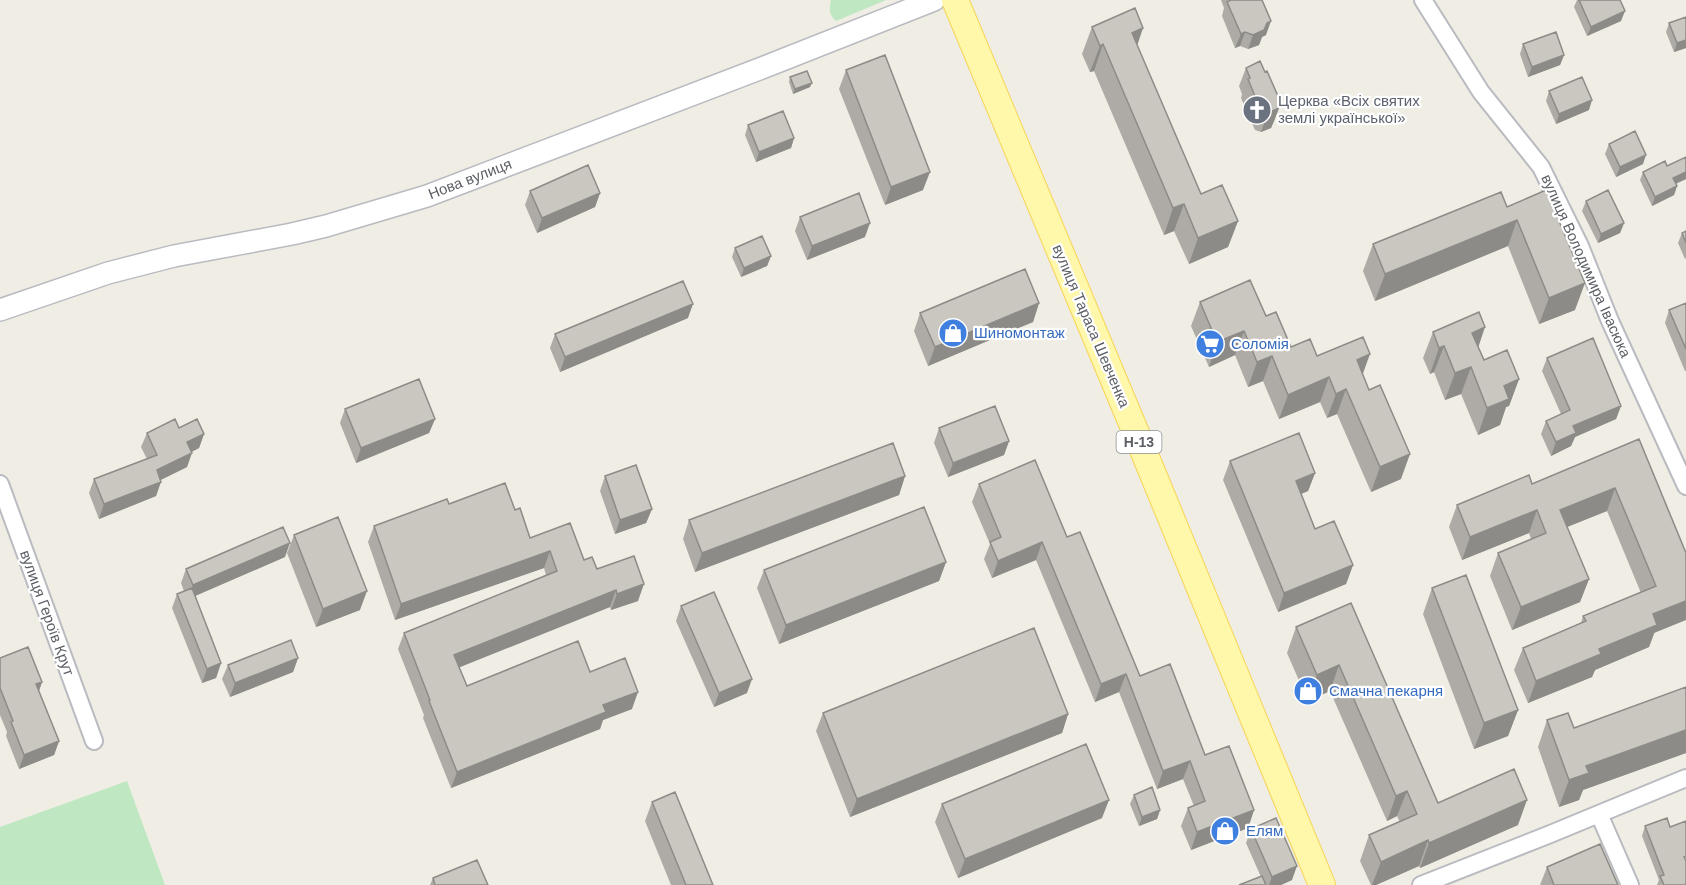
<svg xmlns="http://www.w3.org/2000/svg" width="1686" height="885" font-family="Helvetica,sans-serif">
<rect width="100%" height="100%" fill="#efede4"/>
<path fill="#bfe8c2" d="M 831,0 L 886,0 L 836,21 C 829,15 829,9 831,0 Z
M 127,781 L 165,885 L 0,885 L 0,827 Z"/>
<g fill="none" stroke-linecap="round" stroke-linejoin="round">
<g stroke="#b9bbc1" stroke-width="20">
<path id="minor" d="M 1423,0 L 1481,92 L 1541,167 L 1580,246 L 1610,321 L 1686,486
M 0,484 L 94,741
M 1599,814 L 1630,885
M 1421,885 L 1548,835 L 1686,778"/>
</g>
<g stroke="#b9bbc1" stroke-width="24">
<path id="tertiary" d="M 0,310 L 108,273 L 174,256 L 292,234 L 326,226 L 427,196 L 762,68 L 934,0"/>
</g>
<g stroke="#f7d455" stroke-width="28">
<path id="primary" d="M 955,0 L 1141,445 L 1322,885"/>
</g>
<use href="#minor" stroke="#fff" stroke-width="16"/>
<use href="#tertiary" stroke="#fff" stroke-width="21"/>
<use href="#primary" stroke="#fff7a9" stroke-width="26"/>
</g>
<path fill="#aeaba6" d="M 1221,0 L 1262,0 L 1266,35 L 1262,37 L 1259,45 L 1248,49 L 1240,46 L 1235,48 L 1222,16 L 1224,8 Z
M 1577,0 L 1620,0 L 1621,21 L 1587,36 L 1574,7 Z
M 1669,23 L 1686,48 L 1674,52 L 1666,32 Z
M 1092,27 L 1137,45 L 1201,194 L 1238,221 L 1228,247 L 1189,264 L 1174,231 L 1164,235 L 1094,71 L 1090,72 L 1082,54 Z
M 1523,44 L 1564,55 L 1560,65 L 1528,77 L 1520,54 Z
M 1246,68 L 1265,72 L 1281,103 L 1274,121 L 1271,128 L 1261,132 L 1255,130 L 1241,98 L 1242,94 L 1239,86 Z
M 846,70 L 923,190 L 885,205 L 839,89 Z
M 790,77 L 810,87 L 793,94 L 789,82 Z
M 1549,91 L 1589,110 L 1556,124 L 1546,101 Z
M 748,125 L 794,138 L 791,148 L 756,162 L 745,135 Z
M 1609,144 L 1643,164 L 1616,177 L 1605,154 Z
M 1686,157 L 1686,179 L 1676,184 L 1677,186 L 1674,195 L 1652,206 L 1640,180 L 1643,172 L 1667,166 Z
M 1546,190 L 1575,310 L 1539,324 L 1508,246 L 1375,301 L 1363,271 L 1373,244 L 1507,207 Z
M 530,191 L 600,193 L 595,207 L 537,233 L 525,205 Z
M 1586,201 L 1624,223 L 1620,233 L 1598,243 L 1582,211 Z
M 800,217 L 865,237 L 807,260 L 795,231 Z
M 1686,231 L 1686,258 L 1685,259 L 1678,243 L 1682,233 Z
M 735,248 L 771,256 L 767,266 L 741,277 L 732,257 Z
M 1200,302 L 1266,316 L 1291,347 L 1317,356 L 1363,375 L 1401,479 L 1371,492 L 1337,414 L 1327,418 L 1320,402 L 1279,419 L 1263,381 L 1248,387 L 1235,355 L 1209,367 L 1191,326 Z
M 1039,303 L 1033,322 L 928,366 L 914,331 L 920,313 Z
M 1686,303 L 1686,371 L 1685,371 L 1665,323 L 1669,310 Z
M 688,318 L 560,372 L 550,348 L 555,334 Z
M 1433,332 L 1478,347 L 1484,360 L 1519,379 L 1509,406 L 1506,407 L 1500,425 L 1478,435 L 1461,394 L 1445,400 L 1434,372 L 1430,374 L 1423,358 Z
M 1547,358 L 1621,406 L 1616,419 L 1575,437 L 1571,446 L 1551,456 L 1541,434 L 1546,421 L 1561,414 L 1542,371 Z
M 345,409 L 435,419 L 429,433 L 356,463 L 340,423 Z
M 179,428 L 204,434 L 199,448 L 191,452 L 187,467 L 161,480 L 156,496 L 99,519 L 89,493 L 94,479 L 147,459 L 141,447 L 147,433 Z
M 939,428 L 1009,441 L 1004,455 L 948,477 L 934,443 Z
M 1639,439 L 1686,553 L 1649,647 L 1595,670 L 1592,677 L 1528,703 L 1514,670 L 1523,648 L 1581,623 L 1583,616 L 1641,593 L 1607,511 L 1567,527 L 1589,579 L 1580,602 L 1512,630 L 1490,576 L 1498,553 L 1531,539 L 1529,533 L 1462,560 L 1449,527 L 1457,505 L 1532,484 Z
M 1230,461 L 1315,473 L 1308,491 L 1301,494 L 1315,529 L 1353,565 L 1346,584 L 1278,612 L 1223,480 Z
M 605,476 L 652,509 L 646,523 L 615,534 L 600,491 Z
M 905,476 L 899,495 L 695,572 L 683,539 L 689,520 Z
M 979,484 L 1067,537 L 1140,676 L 1205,755 L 1254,810 L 1248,828 L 1191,850 L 1181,826 L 1188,808 L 1194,806 L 1183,779 L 1157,789 L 1119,692 L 1095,702 L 1036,560 L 992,578 L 984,559 L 990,544 L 972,502 Z
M 449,504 L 515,510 L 530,538 L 584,560 L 638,601 L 611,610 L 610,607 L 459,667 L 467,686 L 590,672 L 632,709 L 603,720 L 600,729 L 451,788 L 423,718 L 424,715 L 398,649 L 404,633 L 546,575 L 544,568 L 395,620 L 368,542 L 374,526 Z
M 294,535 L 360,610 L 316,627 L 287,553 Z
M 285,557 L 195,596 L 221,663 L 216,678 L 202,683 L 172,608 L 177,594 L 184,591 L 181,583 L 186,569 Z
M 946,562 L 939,581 L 779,644 L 757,588 L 764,570 Z
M 1432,588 L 1518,710 L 1508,736 L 1474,749 L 1423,614 Z
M 1351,603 L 1438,803 L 1518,825 L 1420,868 L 1419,866 L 1376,885 L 1371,885 L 1360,861 L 1369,835 L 1400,822 L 1397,816 L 1387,821 L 1330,691 L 1308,701 L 1287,653 L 1296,627 Z
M 681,606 L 747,693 L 714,707 L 676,621 Z
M 0,658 L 42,682 L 39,691 L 59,741 L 54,755 L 19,769 L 6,736 L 7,732 L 0,715 Z
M 298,658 L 293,672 L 230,697 L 222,679 L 228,665 Z
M 1686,687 L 1686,753 L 1583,790 L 1579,800 L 1559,807 L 1538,747 L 1547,720 L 1574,728 Z
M 823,713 L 1068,714 L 1062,733 L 850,817 L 816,731 Z
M 1134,795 L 1160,810 L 1157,819 L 1139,826 L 1130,804 Z
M 652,802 L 713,885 L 671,885 L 645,821 Z
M 942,804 L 1102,818 L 958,878 L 935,822 Z
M 1645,826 L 1670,827 L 1686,885 L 1657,885 L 1659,880 L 1642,836 Z
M 1251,829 L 1292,880 L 1281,885 L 1239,885 L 1261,877 L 1246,843 Z
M 1547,867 L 1618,885 L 1540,885 Z
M 433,878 L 488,885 L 430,885 Z"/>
<path fill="#8d8b87" d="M 1625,11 L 1621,21 L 1587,36 L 1591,27 Z
M 1271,21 L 1266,35 L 1262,37 L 1259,45 L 1248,49 L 1253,35 L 1267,23 Z
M 1143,28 L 1134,55 L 1132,33 Z
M 1245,32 L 1240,46 L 1235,48 L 1241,34 Z
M 1686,40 L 1686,48 L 1674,52 L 1677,43 Z
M 1103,44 L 1094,71 L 1090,72 L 1100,46 Z
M 1564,55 L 1560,65 L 1528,77 L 1532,67 Z
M 812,83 L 810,87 L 793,94 L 795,89 Z
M 1592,100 L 1589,110 L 1556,124 L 1559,114 Z
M 1281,103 L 1274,121 L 1271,128 L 1261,132 L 1268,113 Z
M 794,138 L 791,148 L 756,162 L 759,152 Z
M 1646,155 L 1643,164 L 1616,177 L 1620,167 Z
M 930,172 L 923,190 L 885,205 L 891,187 Z
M 1686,172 L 1686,179 L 1670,186 L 1673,178 Z
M 1677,186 L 1674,195 L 1652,206 L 1655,197 Z
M 600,193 L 595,207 L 537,233 L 542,218 Z
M 1184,204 L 1174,231 L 1164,235 L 1173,208 Z
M 1517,220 L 1508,246 L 1375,301 L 1385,274 Z
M 1238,221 L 1228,247 L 1189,264 L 1198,238 Z
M 870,223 L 865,237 L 807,260 L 812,246 Z
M 1624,223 L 1620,233 L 1598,243 L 1601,234 Z
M 771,256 L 767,266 L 741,277 L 744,268 Z
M 1585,283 L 1575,310 L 1539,324 L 1549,298 Z
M 1039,303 L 1033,322 L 928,366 L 935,347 Z
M 693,304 L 688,318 L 560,372 L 565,357 Z
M 1485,327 L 1476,354 L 1472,333 Z
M 1244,331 L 1235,355 L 1209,367 L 1217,342 Z
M 1444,346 L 1434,372 L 1430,374 L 1439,348 Z
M 1370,354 L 1361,379 L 1357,360 Z
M 1272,356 L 1263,381 L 1248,387 L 1257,362 Z
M 1471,367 L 1461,394 L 1445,400 L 1455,373 Z
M 1329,377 L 1320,402 L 1279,419 L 1288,395 Z
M 1519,379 L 1509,406 L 1506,407 L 1500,425 L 1478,435 L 1487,408 L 1504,386 Z
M 1346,389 L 1337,414 L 1327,418 L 1336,394 Z
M 1621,406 L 1616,419 L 1575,437 L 1571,446 L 1551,456 L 1556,442 L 1573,426 Z
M 435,419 L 429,433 L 356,463 L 361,448 Z
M 204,434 L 199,448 L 182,457 L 187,442 Z
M 1009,441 L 1004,455 L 948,477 L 953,463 Z
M 192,453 L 187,467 L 152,484 L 157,470 Z
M 1410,454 L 1401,479 L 1371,492 L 1380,467 Z
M 1315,473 L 1308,491 L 1289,499 L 1296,481 Z
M 905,476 L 899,495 L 695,572 L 702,553 Z
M 161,482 L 156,496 L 99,519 L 104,504 Z
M 1615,488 L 1607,511 L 1552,533 L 1560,510 Z
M 652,509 L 646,523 L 615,534 L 620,520 Z
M 1537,510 L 1529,533 L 1462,560 L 1470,537 Z
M 1042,542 L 1036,560 L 992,578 L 998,561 Z
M 290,543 L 285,557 L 188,599 L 193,585 Z
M 550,551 L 544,568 L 395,620 L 401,604 Z
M 946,562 L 939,581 L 779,644 L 786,625 Z
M 1353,565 L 1346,584 L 1278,612 L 1284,593 Z
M 1589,579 L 1580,602 L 1512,630 L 1521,607 Z
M 644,584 L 638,601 L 611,610 L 617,594 Z
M 616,590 L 610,607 L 448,672 L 454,655 Z
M 367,591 L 360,610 L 316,627 L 323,609 Z
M 1686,601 L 1686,620 L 1654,633 L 1649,647 L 1595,670 L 1592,677 L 1528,703 L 1536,681 L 1599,649 L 1653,614 Z
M 298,658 L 293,672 L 230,697 L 235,683 Z
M 221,663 L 216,678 L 202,683 L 207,669 Z
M 1339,665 L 1330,691 L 1308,701 L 1317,675 Z
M 1126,674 L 1119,692 L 1095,702 L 1101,684 Z
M 752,679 L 747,693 L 714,707 L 719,693 Z
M 42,682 L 37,696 L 36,684 Z
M 638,692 L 632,709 L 603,720 L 600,729 L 451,788 L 457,772 L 603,705 Z
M 1518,710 L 1508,736 L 1474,749 L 1484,723 Z
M 1068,714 L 1062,733 L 850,817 L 857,799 Z
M 1686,730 L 1686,753 L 1583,790 L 1579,800 L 1559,807 L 1569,780 L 1586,766 Z
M 59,741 L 54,755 L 19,769 L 24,755 Z
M 1190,761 L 1183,779 L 1157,789 L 1163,771 Z
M 1407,791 L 1397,816 L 1387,821 L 1396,796 Z
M 1109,800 L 1102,818 L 958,878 L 965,859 Z
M 1527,800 L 1518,825 L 1420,868 L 1429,843 Z
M 1160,810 L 1157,819 L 1139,826 L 1142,817 Z
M 1254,810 L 1248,828 L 1191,850 L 1197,832 Z
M 1428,840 L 1419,866 L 1376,885 L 1372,885 L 1381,862 Z
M 1297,866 L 1292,880 L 1281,885 L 1269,885 L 1272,877 Z"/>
<path fill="#cac7c1" stroke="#8d8b87" stroke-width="1.5" d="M 1231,0 L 1262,0 L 1271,21 L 1267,23 L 1264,30 L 1253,35 L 1245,32 L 1241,34 L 1227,2 Z
M 1579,0 L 1620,0 L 1625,11 L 1591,27 Z
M 1135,8 L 1143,28 L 1132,33 L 1201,194 L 1222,185 L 1238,221 L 1198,238 L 1184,204 L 1173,208 L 1103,44 L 1100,46 L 1092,27 Z
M 1686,17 L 1686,40 L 1677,43 L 1669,23 Z
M 1556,32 L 1564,55 L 1532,67 L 1523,44 Z
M 885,55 L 930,172 L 891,187 L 846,70 Z
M 1260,61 L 1265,72 L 1267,71 L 1281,103 L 1277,109 L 1268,113 L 1261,111 L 1248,79 L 1250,78 L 1246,68 Z
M 807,71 L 812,83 L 795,89 L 790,77 Z
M 1582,77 L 1592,100 L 1559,114 L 1549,91 Z
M 783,111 L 794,138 L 759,152 L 748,125 Z
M 1635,131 L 1646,155 L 1620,167 L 1609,144 Z
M 1686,157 L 1686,172 L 1673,178 L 1677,186 L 1655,197 L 1643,172 L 1665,161 L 1667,166 Z
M 588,165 L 600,193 L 542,218 L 530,191 Z
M 1546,190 L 1585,283 L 1549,298 L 1517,220 L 1385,274 L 1373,244 L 1501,192 L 1507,207 Z
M 1608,190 L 1624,223 L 1601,234 L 1586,201 Z
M 859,193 L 870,223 L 812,246 L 800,217 Z
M 1686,231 L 1686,243 L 1682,233 Z
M 762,236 L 771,256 L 744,268 L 735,248 Z
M 1025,269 L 1039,303 L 935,347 L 920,313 Z
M 1250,280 L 1266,316 L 1276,312 L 1291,347 L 1310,339 L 1317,356 L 1363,337 L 1370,354 L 1357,360 L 1369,390 L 1380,385 L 1410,454 L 1380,467 L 1346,389 L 1336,394 L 1329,377 L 1288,395 L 1272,356 L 1257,362 L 1244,331 L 1217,342 L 1200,302 Z
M 683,281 L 693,304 L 565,357 L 555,334 Z
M 1686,303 L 1686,349 L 1669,310 Z
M 1479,312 L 1485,327 L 1472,333 L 1484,360 L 1507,350 L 1519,379 L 1504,386 L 1509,399 L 1487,408 L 1471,367 L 1455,373 L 1444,346 L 1439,348 L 1433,332 Z
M 1593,338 L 1621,406 L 1573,426 L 1576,433 L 1556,442 L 1546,421 L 1570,410 L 1547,358 Z
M 419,379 L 435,419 L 361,448 L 345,409 Z
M 995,406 L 1009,441 L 953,463 L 939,428 Z
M 175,419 L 179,428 L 197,419 L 204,434 L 187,442 L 192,453 L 157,470 L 161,482 L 104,504 L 94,479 L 157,455 L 147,433 Z
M 1299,433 L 1315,473 L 1296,481 L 1315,529 L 1334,521 L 1353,565 L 1284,593 L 1230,461 Z
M 1639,439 L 1686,553 L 1686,601 L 1653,614 L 1657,625 L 1599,649 L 1601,654 L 1536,681 L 1523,648 L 1586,621 L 1583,616 L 1656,586 L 1615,488 L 1560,510 L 1589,579 L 1521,607 L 1498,553 L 1546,533 L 1537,510 L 1470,537 L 1457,505 L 1529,475 L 1532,484 Z
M 893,443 L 905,476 L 702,553 L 689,520 Z
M 1035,460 L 1067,537 L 1080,532 L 1140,676 L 1170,664 L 1205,755 L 1229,746 L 1254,810 L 1197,832 L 1188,808 L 1205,801 L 1190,761 L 1163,771 L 1126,674 L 1101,684 L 1042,542 L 998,561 L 990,542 L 1001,537 L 979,484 Z
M 636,465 L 652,509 L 620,520 L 605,476 Z
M 505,483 L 515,510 L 520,508 L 530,538 L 570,523 L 584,560 L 592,557 L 597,569 L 634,556 L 644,584 L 617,594 L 616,590 L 454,655 L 467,686 L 578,641 L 590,672 L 625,658 L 638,692 L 603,705 L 606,712 L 457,772 L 429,701 L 430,700 L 404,633 L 557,571 L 550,551 L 401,604 L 374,526 L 447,499 L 449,504 Z
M 924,507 L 946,562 L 786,625 L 764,570 Z
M 338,517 L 367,591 L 323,609 L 294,535 Z
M 283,527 L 290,543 L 193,585 L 186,569 Z
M 1466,575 L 1518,710 L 1484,723 L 1432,588 Z
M 192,588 L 221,663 L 207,669 L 177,594 Z
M 714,592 L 752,679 L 719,693 L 681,606 Z
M 1351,603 L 1438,803 L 1514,769 L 1527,800 L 1429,843 L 1428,840 L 1381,862 L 1369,835 L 1417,814 L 1407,791 L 1396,796 L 1339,665 L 1317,675 L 1296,627 Z
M 1034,628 L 1068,714 L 857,799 L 823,713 Z
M 291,640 L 298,658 L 235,683 L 228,665 Z
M 28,647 L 42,682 L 36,684 L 59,741 L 24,755 L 11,722 L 13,721 L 0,688 L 0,658 Z
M 1686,687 L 1686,730 L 1586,766 L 1589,773 L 1569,780 L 1547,720 L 1568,713 L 1574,728 Z
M 1086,744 L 1109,800 L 965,859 L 942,804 Z
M 1152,787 L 1160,810 L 1142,817 L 1134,795 Z
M 675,792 L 713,885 L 686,885 L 652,802 Z
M 1276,818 L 1297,866 L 1272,877 L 1251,829 Z
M 1667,818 L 1670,827 L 1686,821 L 1686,857 L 1684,857 L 1686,861 L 1686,885 L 1664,885 L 1660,876 L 1664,875 L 1645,826 Z
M 1600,844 L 1618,885 L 1554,885 L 1547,867 Z
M 477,860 L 488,885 L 435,885 L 433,878 Z
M 1262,876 L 1266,885 L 1239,885 Z"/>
<defs>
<g id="church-disc" transform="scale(1.5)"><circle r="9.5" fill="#6b7280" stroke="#fff"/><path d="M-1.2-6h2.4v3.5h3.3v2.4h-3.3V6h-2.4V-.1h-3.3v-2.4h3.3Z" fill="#fff"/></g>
<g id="shop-disc" transform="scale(1.5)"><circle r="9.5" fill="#3f7fe0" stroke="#fff"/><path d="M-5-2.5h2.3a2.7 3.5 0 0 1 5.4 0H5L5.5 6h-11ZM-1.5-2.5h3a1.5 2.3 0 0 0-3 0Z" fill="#fff"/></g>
<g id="supermarket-disc" transform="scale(1.5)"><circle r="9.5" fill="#3f7fe0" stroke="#fff"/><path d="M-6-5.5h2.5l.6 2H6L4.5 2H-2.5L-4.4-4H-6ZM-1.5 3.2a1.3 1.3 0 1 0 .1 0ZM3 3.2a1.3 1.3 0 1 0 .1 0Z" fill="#fff"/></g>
</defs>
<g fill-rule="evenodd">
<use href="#church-disc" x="1257" y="110"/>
<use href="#shop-disc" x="953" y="333"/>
<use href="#supermarket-disc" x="1210" y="344"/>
<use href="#shop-disc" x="1308" y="691"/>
<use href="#shop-disc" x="1225" y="831"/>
</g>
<g text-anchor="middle" stroke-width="4.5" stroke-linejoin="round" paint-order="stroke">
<rect fill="#fff" stroke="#8d8f93" stroke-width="1.5" x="1116.5" y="431" width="45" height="22" rx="4.5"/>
<g font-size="14" font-weight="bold" fill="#5c5f65">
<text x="1139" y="447">Н-13</text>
</g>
<g font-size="15" fill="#5b616d" stroke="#fff" text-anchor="start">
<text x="1278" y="106">Церква «Всіх святих<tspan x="1278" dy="17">землі української»</tspan></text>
</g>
<g font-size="15" fill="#5c5f65" stroke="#fff">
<text transform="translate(470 179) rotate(-21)" y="5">Нова вулиця</text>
<text transform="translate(1586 266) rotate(66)" y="5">вулиця Володимира Івасюка</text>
<text transform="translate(1091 326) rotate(67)" y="5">вулиця Тараса Шевченка</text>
<text transform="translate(47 613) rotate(70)" y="5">вулиця Героїв Крут</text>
</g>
<g font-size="15" fill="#366cbe" stroke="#fff" text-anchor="start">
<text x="974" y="338">Шиномонтаж</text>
<text x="1231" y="349">Соломiя</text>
<text x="1329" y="696">Смачна пекарня</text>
<text x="1246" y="836">Елям</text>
</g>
</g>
</svg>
